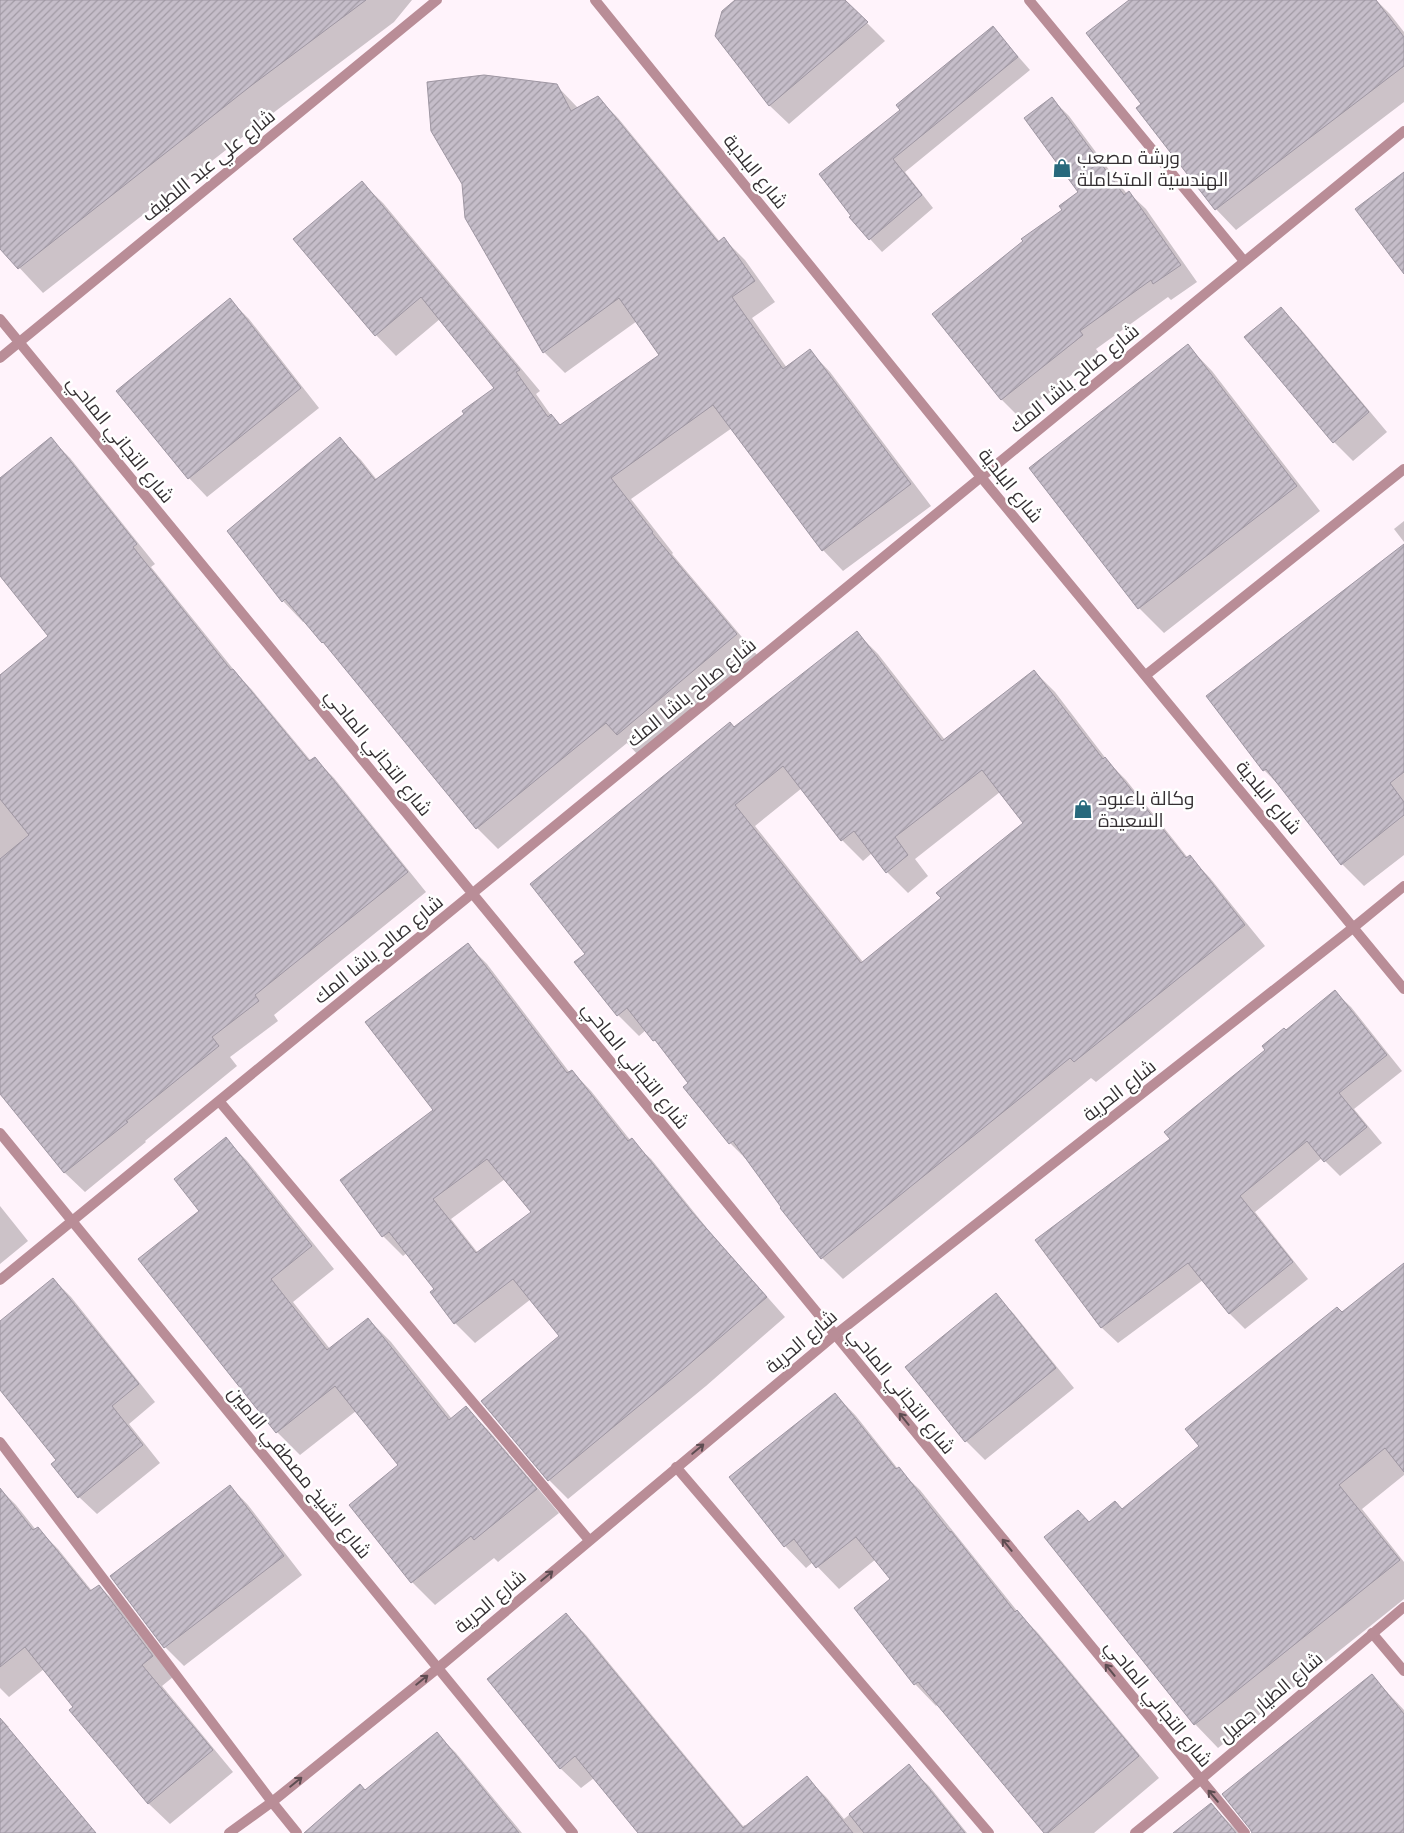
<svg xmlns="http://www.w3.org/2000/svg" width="1404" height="1833" font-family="Figtree,Cairo,sans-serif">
<defs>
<pattern id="building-hatch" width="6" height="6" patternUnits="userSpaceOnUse" patternTransform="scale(1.25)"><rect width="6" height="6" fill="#c5bdc9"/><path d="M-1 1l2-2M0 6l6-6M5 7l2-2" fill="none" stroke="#a19aa4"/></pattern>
</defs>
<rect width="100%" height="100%" fill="#fff3fb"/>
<path fill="#0003" fill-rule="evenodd" d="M 0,0 L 412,0 L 394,22 L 277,110 L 43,293 L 0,247 Z
M 737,0 L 844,0 L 885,41 L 789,124 L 770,106 L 716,36 Z
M 1131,0 L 1376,0 L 1390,14 L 1404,32 L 1404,102 L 1236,230 L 1216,209 L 1142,105 Z
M 993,28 L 1030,70 L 905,172 L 933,208 L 882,252 L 870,239 L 902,110 Z
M 556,85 L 578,108 L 597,97 L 618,118 L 720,242 L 724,239 L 745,260 L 775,302 L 752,318 L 787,368 L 810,351 L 830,372 L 931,506 L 843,571 L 823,550 L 732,428 L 631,499 L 673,553 L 672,554 L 757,655 L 638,755 L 627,743 L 498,849 L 477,828 L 334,654 L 305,621 L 303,622 L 283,601 L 340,439 L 361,460 L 377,480 L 466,414 L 496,388 L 440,319 L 396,356 L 376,335 L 362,183 L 383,203 L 540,391 L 536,394 L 553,418 L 561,426 L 661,355 L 637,321 L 565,373 L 544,352 L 467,217 Z
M 1052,99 L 1069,116 L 1127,194 L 1129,193 L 1146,209 L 1197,282 L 1171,300 L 1168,297 L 1096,349 L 1099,353 L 1019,417 L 1002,400 L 933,314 L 1064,211 L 1079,192 Z
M 230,300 L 249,319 L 319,408 L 207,497 L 189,478 Z
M 1280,308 L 1299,327 L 1387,432 L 1353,461 L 1334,442 Z
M 1188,346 L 1212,371 L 1320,511 L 1164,633 L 1139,608 L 1031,468 Z
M 51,439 L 70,458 L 155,564 L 151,567 L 238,675 L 252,690 L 311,761 L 315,759 L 334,778 L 426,892 L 274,1015 L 278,1021 L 230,1057 L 237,1066 L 145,1141 L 146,1142 L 85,1192 L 65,1173 L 4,1096 L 0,1085 L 0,676 L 50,636 L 0,574 L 0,480 Z
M 1404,521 L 1404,542 L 1394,529 Z
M 1404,545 L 1404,855 L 1364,886 L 1342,864 L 1284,790 L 1264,770 Z
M 857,633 L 878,654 L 945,740 L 1034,671 L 1055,692 L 1110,764 L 1126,780 L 1188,858 L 1190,857 L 1210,878 L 1265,946 L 1096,1082 L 1091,1078 L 843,1279 L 822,1258 L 781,1208 L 783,1207 L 751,1164 L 730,1143 L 685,1087 L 690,1084 L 664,1050 L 646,1030 L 639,1036 L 618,1015 L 587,954 L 734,728 ZM 802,788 L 842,840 L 863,861 L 872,853 L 887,872 L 908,893 L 928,876 L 915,859 L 1000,792 L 1025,823 L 943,899 L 863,962 L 755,826 Z
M 468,945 L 487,964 L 570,1073 L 572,1071 L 591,1091 L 631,1141 L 651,1159 L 710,1232 L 785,1317 L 706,1386 L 568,1499 L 549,1480 L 561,1336 L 531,1299 L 475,1343 L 455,1323 L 431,1292 L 436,1289 L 407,1253 L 403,1256 L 383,1236 L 342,1181 L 435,1111 ZM 505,1179 L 532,1213 L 478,1253 L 451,1219 Z
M 1335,992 L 1351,1007 L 1402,1071 L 1354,1109 L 1382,1143 L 1340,1176 L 1322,1158 L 1255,1212 L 1308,1279 L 1245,1329 L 1229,1313 L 1203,1280 L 1118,1343 L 1102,1328 L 1037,1240 L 1171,1139 L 1286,1032 Z
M 226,1139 L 248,1162 L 334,1269 L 293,1302 L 330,1349 L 368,1319 L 391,1342 L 452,1419 L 466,1408 L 489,1431 L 559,1513 L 498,1562 L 494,1558 L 435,1605 L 412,1582 L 351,1505 L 400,1465 L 356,1411 L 300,1455 L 277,1432 L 140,1260 L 201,1211 Z
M 0,1206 L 28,1241 L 0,1264 Z
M 1404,1265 L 1404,1475 L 1362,1509 L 1404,1562 L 1404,1599 L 1218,1748 L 1195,1724 L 1046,1537 L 1090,1523 L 1123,1510 L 1201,1447 L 1342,1314 Z
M 53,1279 L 71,1297 L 155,1402 L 129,1424 L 160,1463 L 97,1514 L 79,1497 L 58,1460 L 0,1388 L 0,1322 Z
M 996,1295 L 1014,1314 L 1074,1388 L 985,1460 L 966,1441 L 907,1367 Z
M 835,1394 L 856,1416 L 898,1469 L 920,1490 L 1022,1617 L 1038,1633 L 1159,1778 L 1094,1833 L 1046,1833 L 938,1704 L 936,1706 L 915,1684 L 855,1608 L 891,1579 L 876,1559 L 839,1589 L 813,1562 L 806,1568 L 785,1546 L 731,1477 Z
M 230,1486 L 248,1505 L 302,1575 L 184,1666 L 165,1647 Z
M 0,1489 L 16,1505 L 36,1530 L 38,1529 L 58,1549 L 92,1591 L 99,1586 L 120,1607 L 173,1677 L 162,1686 L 233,1772 L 170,1824 L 149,1804 L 71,1710 L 75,1707 L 44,1669 L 9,1697 L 0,1688 Z
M 566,1615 L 586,1635 L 743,1826 L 745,1825 L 747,1827 L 807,1778 L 827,1798 L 844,1819 L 908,1766 L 929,1786 L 967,1833 L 639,1833 L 594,1778 L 581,1788 L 560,1768 Z
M 1371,1675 L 1404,1710 L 1404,1833 L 1252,1833 Z
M 0,1718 L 9,1727 L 98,1833 L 9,1727 L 5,1727 L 94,1833 L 0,1833 Z
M 437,1734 L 456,1753 L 522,1833 L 319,1833 L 365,1792 Z
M 1211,1804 L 1239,1833 L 1176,1833 Z"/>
<path fill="url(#building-hatch)" stroke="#9e96a2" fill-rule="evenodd" d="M 0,0 L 366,0 L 252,85 L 18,269 L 0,249 Z
M 735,0 L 845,0 L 868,22 L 769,106 L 715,36 L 722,11 Z
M 1129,0 L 1376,0 L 1404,37 L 1404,66 L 1215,210 L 1136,108 L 1141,104 L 1086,33 Z
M 993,26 L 1018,57 L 893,159 L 922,195 L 869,240 L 849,217 L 851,216 L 819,174 L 900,110 L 896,105 Z
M 484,75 L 557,84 L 571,111 L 598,96 L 718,242 L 724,237 L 755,281 L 732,297 L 783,369 L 810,349 L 911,484 L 822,551 L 713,405 L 611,478 L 653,532 L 652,533 L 737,634 L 617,735 L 606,723 L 476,829 L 323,642 L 322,643 L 285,599 L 282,602 L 227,531 L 340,437 L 375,480 L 464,414 L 462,411 L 494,388 L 421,297 L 375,336 L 293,239 L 362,181 L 520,370 L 516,372 L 548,417 L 551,414 L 560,425 L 659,355 L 619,298 L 543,353 L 465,218 L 462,184 L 431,131 L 427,82 Z
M 1052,97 L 1124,195 L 1129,191 L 1181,265 L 1153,284 L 1151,280 L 1080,331 L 1083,335 L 1001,400 L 932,314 L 1023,241 L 1021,239 L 1062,210 L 1059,206 L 1078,192 L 1024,118 Z
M 1404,172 L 1404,274 L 1355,209 Z
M 230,298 L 301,388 L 188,479 L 116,391 Z
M 1281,307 L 1369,412 L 1333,443 L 1244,337 Z
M 1188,344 L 1297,486 L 1138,609 L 1029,468 Z
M 51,437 L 137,544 L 133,547 L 231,670 L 233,669 L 309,761 L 315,757 L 408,872 L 255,995 L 259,1001 L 212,1037 L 219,1046 L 126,1121 L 128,1122 L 64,1173 L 0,1094 L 0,859 L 29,835 L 0,799 L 0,675 L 48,636 L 0,576 L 0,478 Z
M 1404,544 L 1404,772 L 1390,783 L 1404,802 L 1404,815 L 1341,865 L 1266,769 L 1263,771 L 1206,696 Z
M 857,631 L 942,741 L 1034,670 L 1103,759 L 1105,757 L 1186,858 L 1190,855 L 1245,925 L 1074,1062 L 1070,1058 L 821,1259 L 780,1208 L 781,1207 L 733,1141 L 729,1144 L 683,1087 L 688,1083 L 655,1040 L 653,1041 L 627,1008 L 617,1016 L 574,962 L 585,954 L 530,884 L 730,722 L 734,727 ZM 783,766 L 841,841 L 854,831 L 886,873 L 908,855 L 895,837 L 982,770 L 1023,823 L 936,893 L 941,898 L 861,963 L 735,805 Z
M 468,943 L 567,1073 L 572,1070 L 628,1141 L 632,1138 L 691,1211 L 767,1297 L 686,1367 L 548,1481 L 481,1401 L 559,1336 L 513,1279 L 454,1324 L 430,1292 L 434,1289 L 389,1232 L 382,1237 L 340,1180 L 433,1110 L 365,1022 ZM 487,1159 L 531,1212 L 476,1253 L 433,1199 Z
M 1335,990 L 1387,1055 L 1339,1093 L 1367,1127 L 1324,1162 L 1307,1141 L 1240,1196 L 1293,1262 L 1229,1314 L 1188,1263 L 1101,1328 L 1035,1240 L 1170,1139 L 1164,1132 L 1265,1050 L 1262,1046 L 1284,1028 L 1286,1030 Z
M 226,1137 L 312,1246 L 271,1279 L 327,1350 L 368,1318 L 449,1420 L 466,1406 L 537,1489 L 474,1540 L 471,1536 L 411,1583 L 349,1505 L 398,1465 L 335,1386 L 276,1433 L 138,1259 L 199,1211 L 174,1179 Z
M 1404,1263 L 1404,1472 L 1385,1448 L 1339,1485 L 1400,1560 L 1194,1725 L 1044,1537 L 1078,1510 L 1089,1522 L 1115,1501 L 1122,1509 L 1199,1446 L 1185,1429 L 1337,1307 L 1342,1312 Z
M 53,1278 L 139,1384 L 112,1406 L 143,1445 L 78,1498 L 51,1464 L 56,1460 L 0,1390 L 0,1321 Z
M 996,1293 L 1056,1368 L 965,1442 L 905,1367 Z
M 835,1393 L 896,1469 L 899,1467 L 950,1532 L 951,1531 L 1015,1612 L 1017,1610 L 1139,1756 L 1048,1833 L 1044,1833 L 918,1682 L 914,1685 L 854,1608 L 890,1579 L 856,1537 L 816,1568 L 794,1539 L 784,1547 L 729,1477 Z
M 230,1485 L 284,1556 L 164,1648 L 110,1576 Z
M 0,1488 L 33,1530 L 38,1527 L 90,1591 L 99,1585 L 153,1656 L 142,1665 L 213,1750 L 148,1804 L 69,1710 L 73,1707 L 25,1647 L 0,1667 Z
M 566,1613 L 743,1828 L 807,1776 L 853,1833 L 638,1833 L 575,1756 L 560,1769 L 487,1679 Z
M 1372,1674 L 1404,1714 L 1404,1833 L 1252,1833 L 1250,1829 L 1222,1794 Z
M 0,1718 L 96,1833 L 0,1833 Z
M 437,1732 L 519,1833 L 304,1833 L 360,1784 L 365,1790 Z
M 909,1764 L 965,1833 L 864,1833 L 849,1814 Z
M 1211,1803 L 1236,1833 L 1173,1833 Z"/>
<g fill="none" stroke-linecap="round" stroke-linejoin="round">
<path stroke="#b98d97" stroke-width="10" d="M 1146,675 L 1404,469
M 1372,1633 L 1404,1671
M 272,1802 L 297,1833"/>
<path stroke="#b98d97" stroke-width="10" d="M 1029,0 L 1244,261
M 0,319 L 1245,1833
M 0,358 L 437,0
M 219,1101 L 589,1540
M 0,1133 L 573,1833
M 0,1280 L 1404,131
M 0,1442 L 272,1802
M 676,1467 L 989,1833
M 1135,1833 L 1200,1780 L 1404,1607"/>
<path stroke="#b98d97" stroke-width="10" d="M 595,0 L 981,477 L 1404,989
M 229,1833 L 272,1802 L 438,1668 L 835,1335 L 1354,927 L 1404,886"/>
</g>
<defs><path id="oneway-shaft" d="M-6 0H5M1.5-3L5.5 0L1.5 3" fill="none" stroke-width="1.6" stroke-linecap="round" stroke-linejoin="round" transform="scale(1.25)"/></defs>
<g stroke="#5d4c51">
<use href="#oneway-shaft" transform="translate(904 1419) rotate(-129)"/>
<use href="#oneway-shaft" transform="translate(698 1449) rotate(-40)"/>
<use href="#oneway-shaft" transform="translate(1007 1545) rotate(-129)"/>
<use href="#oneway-shaft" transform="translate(547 1576) rotate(-40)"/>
<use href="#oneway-shaft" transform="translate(1110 1670) rotate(-129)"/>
<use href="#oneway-shaft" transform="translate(422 1680) rotate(-39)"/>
<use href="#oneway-shaft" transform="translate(296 1782) rotate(-39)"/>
<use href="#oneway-shaft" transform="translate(1213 1796) rotate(-130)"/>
</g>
<defs>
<g id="shop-bare" transform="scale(1.5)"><path d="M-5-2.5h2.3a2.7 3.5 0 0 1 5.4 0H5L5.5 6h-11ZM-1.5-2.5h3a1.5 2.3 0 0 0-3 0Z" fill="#27697c" stroke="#fff" stroke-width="2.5" paint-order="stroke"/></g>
</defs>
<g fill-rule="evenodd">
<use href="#shop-bare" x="1062" y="168"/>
<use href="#shop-bare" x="1083" y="809"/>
</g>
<g text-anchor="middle" stroke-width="5" stroke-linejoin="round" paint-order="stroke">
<g font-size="19" fill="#353033" stroke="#fff" text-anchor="start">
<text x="1077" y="164">ورشة مصعب<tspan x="1077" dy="22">الهندسية المتكاملة</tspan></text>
<text x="1098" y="805">وكالة باعبود<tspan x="1098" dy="22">السعيدة</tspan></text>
</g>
<g font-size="19" fill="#353033" stroke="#fff">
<text transform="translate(208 165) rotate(-39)" y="7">شارع علي عبد اللطيف</text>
<text transform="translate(756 171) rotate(51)" y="7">شارع البلدية</text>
<text transform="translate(1074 378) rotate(-39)" y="7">شارع صالح باشا المك</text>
<text transform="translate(121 439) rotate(51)" y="7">شارع التجاني الماحي</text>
<text transform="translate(1011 485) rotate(51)" y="7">شارع البلدية</text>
<text transform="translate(691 692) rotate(-39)" y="7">شارع صالح باشا المك</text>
<text transform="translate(379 752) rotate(51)" y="7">شارع التجاني الماحي</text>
<text transform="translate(1269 797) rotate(50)" y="7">شارع البلدية</text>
<text transform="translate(378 949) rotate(-39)" y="7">شارع صالح باشا المك</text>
<text transform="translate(636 1065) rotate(51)" y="7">شارع التجاني الماحي</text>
<text transform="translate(1119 1090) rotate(-38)" y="7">شارع الحرية</text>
<text transform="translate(801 1341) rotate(-40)" y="7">شارع الحرية</text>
<text transform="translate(902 1390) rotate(51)" y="7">شارع التجاني الماحي</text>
<text transform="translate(300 1472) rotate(51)" y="7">شارع الشيخ مصطفي الامين</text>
<text transform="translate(490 1601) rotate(-40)" y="7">شارع الحرية</text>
<text transform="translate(1270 1697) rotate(-40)" y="7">شارع الطيار جميل</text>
<text transform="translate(1159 1703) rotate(51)" y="7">شارع التجاني الماحي</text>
</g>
</g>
</svg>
